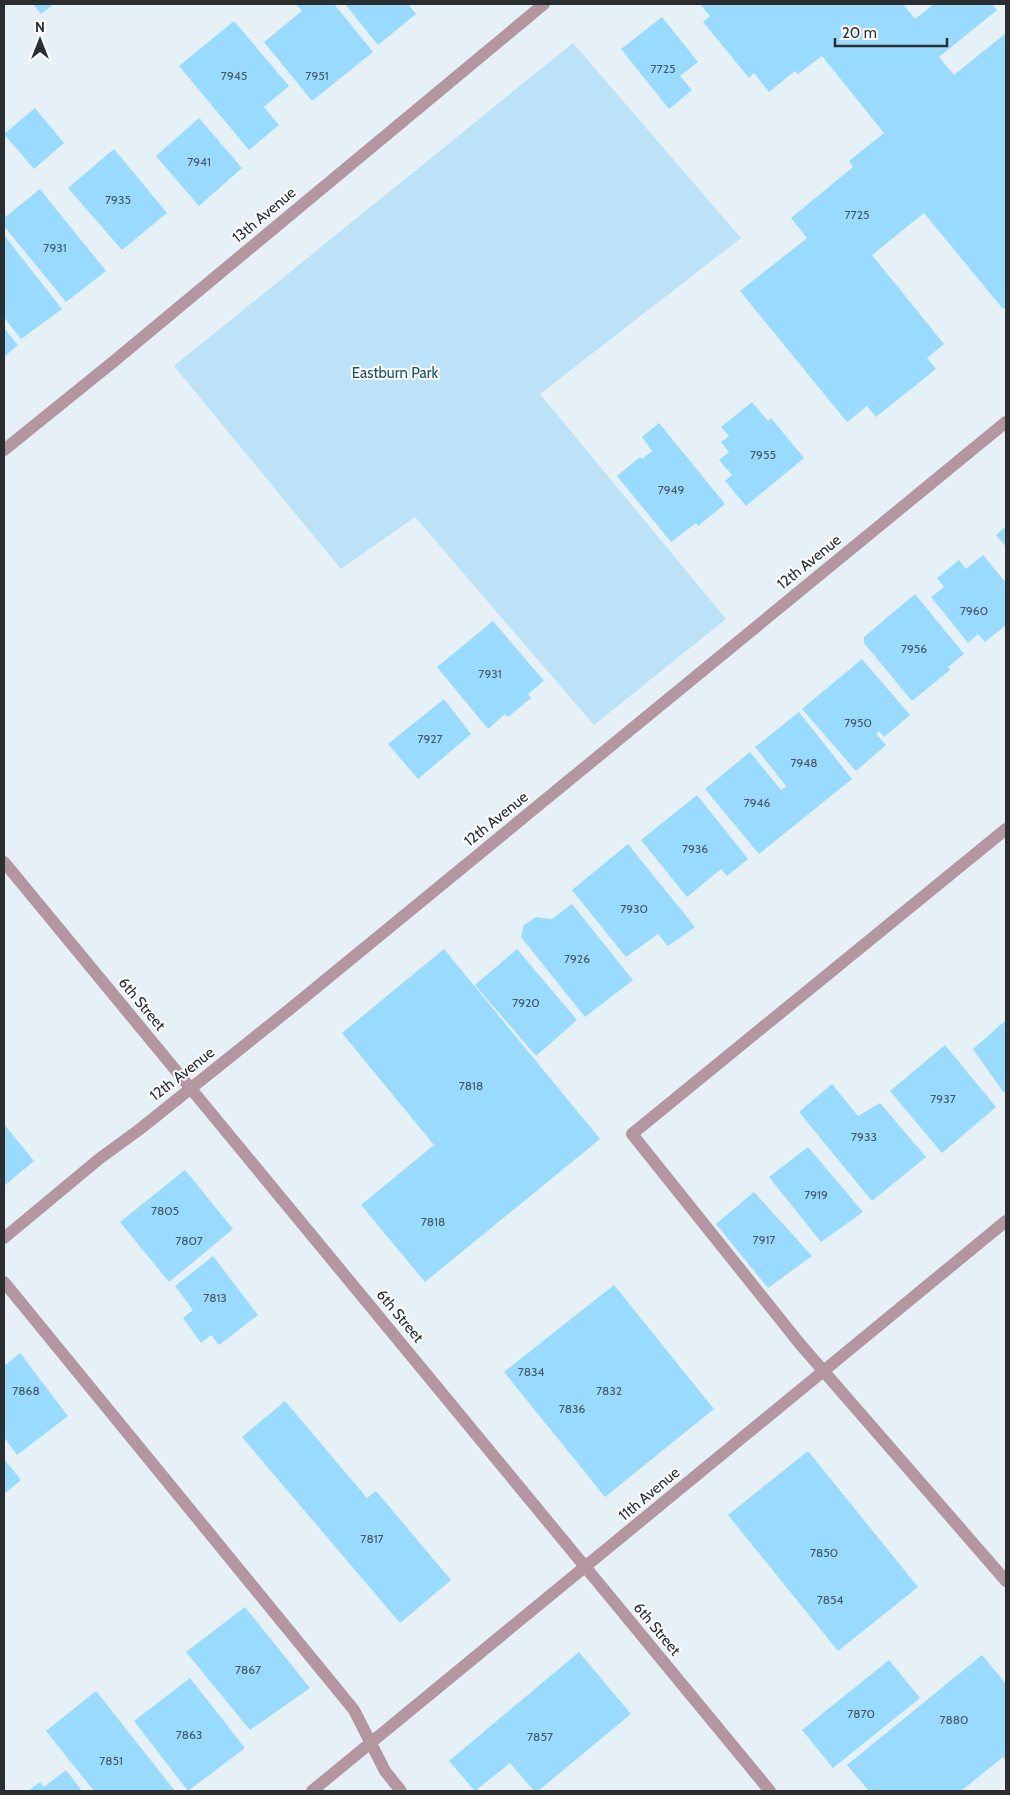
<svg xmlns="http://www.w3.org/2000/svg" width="1010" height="1795" font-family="Cabin,sans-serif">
<rect width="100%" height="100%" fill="#e6f1f7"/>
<path fill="#bbe2f7" d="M 573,43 L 741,238 L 540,394 L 726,619 L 594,725 L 415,517 L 341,569 L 174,366 Z"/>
<path fill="#98dbfe" d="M 33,4 L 54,4 L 41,14 Z
M 296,4 L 334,4 L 373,52 L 312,101 L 264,42 L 302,11 Z
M 345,4 L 408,4 L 416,14 L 378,45 Z
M 700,4 L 903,4 L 915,19 L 934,4 L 992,4 L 997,10 L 939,57 L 954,75 L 1006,33 L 1006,306 L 1003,309 L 924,213 L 872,255 L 944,344 L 927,358 L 936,369 L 876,417 L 867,406 L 847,422 L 740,291 L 807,238 L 791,218 L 853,167 L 849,161 L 884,133 L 822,56 L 798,74 L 795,71 L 769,92 L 754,73 L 749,78 L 703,22 L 710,16 Z
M 662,17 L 698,62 L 680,76 L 692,90 L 669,109 L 621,49 Z
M 234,21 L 289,86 L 264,107 L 279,125 L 249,150 L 179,66 Z
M 35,108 L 64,143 L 34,169 L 4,134 Z
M 199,118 L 242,168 L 199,206 L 156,156 Z
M 114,149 L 167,213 L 122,250 L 68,188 Z
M 40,189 L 106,271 L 66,302 L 4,226 L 4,218 Z
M 4,235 L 62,309 L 21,339 L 4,317 Z
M 4,328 L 18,345 L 4,357 Z
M 752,402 L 768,421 L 771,418 L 804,458 L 746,506 L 725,481 L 732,475 L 719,460 L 729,452 L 721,442 L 729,436 L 721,427 Z
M 659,423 L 725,504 L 698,526 L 696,523 L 671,542 L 617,476 L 640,457 L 642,459 L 652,451 L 642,437 Z
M 1006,526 L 1006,547 L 996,535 Z
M 983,555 L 1006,583 L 1006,625 L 985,642 L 978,634 L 968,643 L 931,597 L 944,587 L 937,578 L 959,560 L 966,569 Z
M 915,594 L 964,654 L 948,667 L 950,670 L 912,701 L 864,643 L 864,637 Z
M 493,621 L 544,681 L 528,694 L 531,698 L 508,717 L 505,714 L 488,729 L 437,667 Z
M 862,659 L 910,715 L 884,737 L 879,731 L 876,734 L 886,745 L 856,771 L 802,709 Z
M 444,699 L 471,734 L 418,779 L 388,744 Z
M 799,712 L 852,779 L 759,854 L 705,789 L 750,752 L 781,790 L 784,788 L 786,786 L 755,747 Z
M 697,795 L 748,859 L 727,876 L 721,869 L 687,897 L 641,840 Z
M 628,844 L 695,927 L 668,946 L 658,934 L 626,957 L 572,890 Z
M 572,904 L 633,980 L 585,1017 L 521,937 L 524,925 L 536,917 L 552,919 Z
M 444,949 L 600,1139 L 425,1282 L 361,1205 L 434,1145 L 342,1033 Z
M 517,949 L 577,1020 L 536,1056 L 475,985 Z
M 1006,1020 L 1006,1091 L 1004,1093 L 973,1049 Z
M 945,1045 L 996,1107 L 942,1153 L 890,1091 Z
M 832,1084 L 858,1116 L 880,1103 L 926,1157 L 872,1201 L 799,1112 Z
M 4,1124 L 34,1161 L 4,1186 Z
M 808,1147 L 863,1212 L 821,1242 L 769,1177 Z
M 185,1170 L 233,1229 L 169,1282 L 120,1222 Z
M 754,1192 L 812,1256 L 768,1288 L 716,1224 Z
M 213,1256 L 258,1315 L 219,1345 L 211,1335 L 201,1343 L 183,1318 L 193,1310 L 175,1286 Z
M 614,1285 L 714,1409 L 605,1497 L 504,1372 Z
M 20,1353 L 68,1416 L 17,1455 L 4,1437 L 4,1366 Z
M 285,1401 L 367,1498 L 376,1491 L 451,1580 L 400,1623 L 242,1437 Z
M 808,1451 L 918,1587 L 838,1651 L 728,1515 Z
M 4,1459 L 21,1480 L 4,1494 Z
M 245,1607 L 310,1688 L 250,1730 L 186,1652 Z
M 579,1652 L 631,1714 L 538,1791 L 534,1791 L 510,1763 L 475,1791 L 449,1761 Z
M 982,1655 L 1006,1684 L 1006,1762 L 1003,1757 L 961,1791 L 869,1791 L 847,1765 Z
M 889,1660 L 920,1698 L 833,1768 L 802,1730 Z
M 190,1678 L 245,1748 L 188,1791 L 134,1721 Z
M 96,1691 L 175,1791 L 94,1791 L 46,1731 Z
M 66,1770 L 82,1791 L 28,1791 L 40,1782 L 44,1787 Z"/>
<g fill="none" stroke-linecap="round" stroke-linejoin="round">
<path stroke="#b3969f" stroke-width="12" d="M 4,450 L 113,362 L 544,4
M 1006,829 L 632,1134 L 800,1344 L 1006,1581
M 4,862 L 770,1791
M 4,1238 L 99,1159 L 140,1129 L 290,1009 L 1006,422
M 4,1282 L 354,1710 L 385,1771 L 401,1791
M 312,1791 L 1006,1221"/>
</g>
<g text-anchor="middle" stroke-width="4" stroke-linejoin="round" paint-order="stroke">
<g font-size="12" fill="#465964">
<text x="663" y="73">7725</text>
<text x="234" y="80">7945</text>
<text x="317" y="80">7951</text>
<text x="199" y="166">7941</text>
<text x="118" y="204">7935</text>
<text x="857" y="219">7725</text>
<text x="55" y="252">7931</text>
<text x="763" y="459">7955</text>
<text x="671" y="494">7949</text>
<text x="974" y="615">7960</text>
<text x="914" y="653">7956</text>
<text x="490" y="678">7931</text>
<text x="858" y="727">7950</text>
<text x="430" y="743">7927</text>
<text x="804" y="767">7948</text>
<text x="757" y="807">7946</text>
<text x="695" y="853">7936</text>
<text x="634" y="913">7930</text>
<text x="577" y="963">7926</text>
<text x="526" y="1007">7920</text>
<text x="471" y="1090">7818</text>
<text x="943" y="1103">7937</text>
<text x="864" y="1141">7933</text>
<text x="816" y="1199">7919</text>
<text x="165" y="1215">7805</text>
<text x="433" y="1226">7818</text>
<text x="764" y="1244">7917</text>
<text x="189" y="1245">7807</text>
<text x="215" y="1302">7813</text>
<text x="531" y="1376">7834</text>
<text x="26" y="1395">7868</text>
<text x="609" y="1395">7832</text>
<text x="572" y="1413">7836</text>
<text x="372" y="1543">7817</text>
<text x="824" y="1557">7850</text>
<text x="830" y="1604">7854</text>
<text x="248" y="1674">7867</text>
<text x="861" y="1718">7870</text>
<text x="954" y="1724">7880</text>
<text x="189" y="1739">7863</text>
<text x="540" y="1741">7857</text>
<text x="111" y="1765">7851</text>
</g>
<g font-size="15" fill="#2a2e30" stroke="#fbfdfe">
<text transform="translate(264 215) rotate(-40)" y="5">13th Avenue</text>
<text transform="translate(809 562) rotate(-39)" y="5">12th Avenue</text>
<text transform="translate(496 819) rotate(-39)" y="5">12th Avenue</text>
<text transform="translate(142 1004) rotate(50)" y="5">6th Street</text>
<text transform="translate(182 1074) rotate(-38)" y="5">12th Avenue</text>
<text transform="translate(400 1316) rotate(50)" y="5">6th Street</text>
<text transform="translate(649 1494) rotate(-40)" y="5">11th Avenue</text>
<text transform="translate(657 1629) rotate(50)" y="5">6th Street</text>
</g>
<g font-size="15" fill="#1d5169" stroke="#fbfdfe">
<text x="395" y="378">Eastburn Park</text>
</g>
</g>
<rect width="1010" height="1795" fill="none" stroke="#2a2e30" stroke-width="10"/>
<g transform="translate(40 40)" stroke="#fbfdfe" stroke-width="4" paint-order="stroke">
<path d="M0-4L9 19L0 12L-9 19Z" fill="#2a2e30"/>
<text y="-8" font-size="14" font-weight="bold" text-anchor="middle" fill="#2a2e30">N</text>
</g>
<path d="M835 38v8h112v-8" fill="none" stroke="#2a2e30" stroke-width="2.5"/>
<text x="842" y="38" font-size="15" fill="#2a2e30" stroke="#fbfdfe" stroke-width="4" paint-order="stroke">20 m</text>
</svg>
